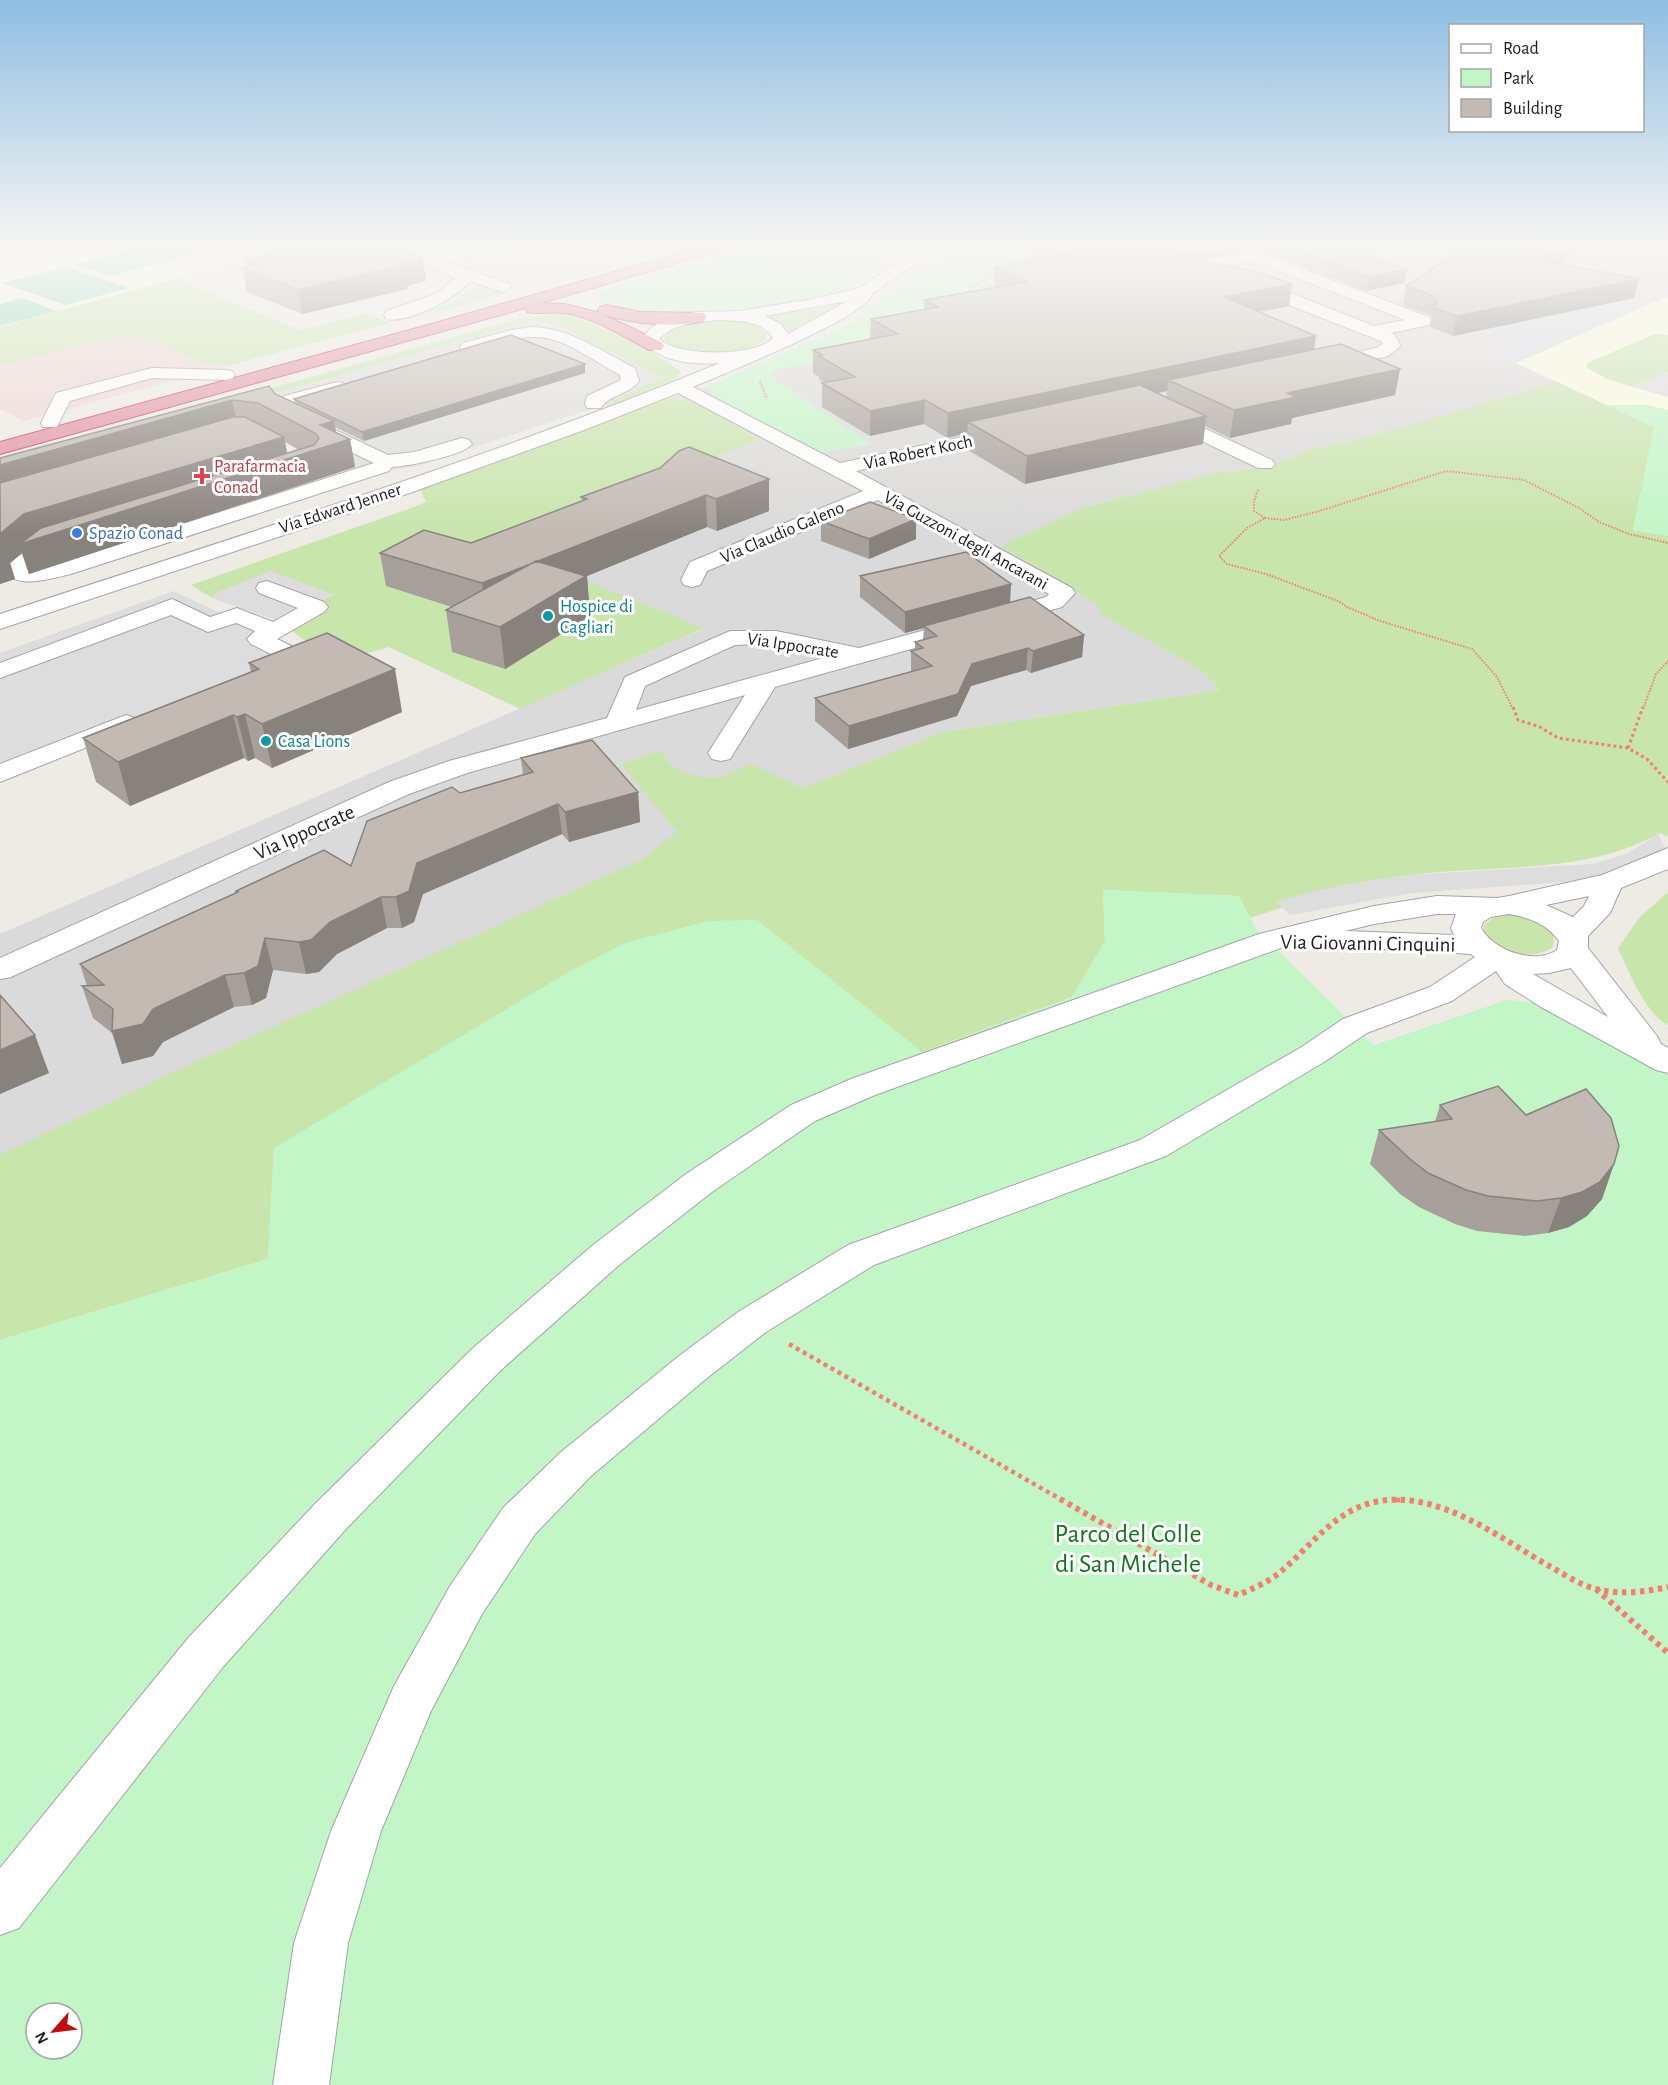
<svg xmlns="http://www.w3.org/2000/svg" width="1668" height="2085" font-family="'Alegreya Sans',sans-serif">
<rect width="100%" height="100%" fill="#eeeae4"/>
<path fill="#dbdada" d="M 1067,244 L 1668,244 L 1668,536 L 1376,435 L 1300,452 L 1297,457 L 1235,472 L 1223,471 L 1081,508 L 1001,546 L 1097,605 L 1102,615 L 1203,671 L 1220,690 L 943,732 L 803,788 L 752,764 L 718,844 L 0,1182 L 0,934 L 703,629 L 485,542 L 696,403 L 670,398 L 709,386 L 969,273 Z"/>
<path fill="#eed5d4" d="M 133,333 L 204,364 L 230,365 L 24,421 L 0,409 L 0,366 Z"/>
<path fill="#fdfdde" d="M 0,244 L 298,244 L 0,327 Z
M 1668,296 L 1668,536 L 1633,530 L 1654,427 L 1516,363 Z"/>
<path fill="#c8e5ac" d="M 175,279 L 301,330 L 367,313 L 390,323 L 230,365 L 204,364 L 133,333 L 0,366 L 0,327 Z
M 478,285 L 507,292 L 435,313 L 428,310 L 451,303 Z
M 847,301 L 789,334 C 782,323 770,320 758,316 L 803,311 Z
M 553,312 C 586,317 654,350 680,371 L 677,377 L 669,382 L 609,406 L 600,404 L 532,321 L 0,471 L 0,464 L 518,319 L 551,315 Z
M 713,320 C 730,320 757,319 767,335 L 765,341 C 743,355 683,361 664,339 L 665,334 C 679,323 696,321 713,320 Z
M 1655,334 L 1668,335 L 1668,372 L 1633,387 L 1607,379 L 1586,367 L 1589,362 Z
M 1557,382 L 1654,427 L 1633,530 L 1668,536 L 1668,837 L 1660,833 C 1586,874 1499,865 1418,874 C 1361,880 1305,900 1250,918 L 1239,896 L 1103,890 L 1105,941 L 1072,997 L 922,1052 L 908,1041 L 274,1148 L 268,1259 L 0,1340 L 0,1155 L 165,1076 L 641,860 L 677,832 L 621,764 L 662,750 L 669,764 L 687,774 L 716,779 L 752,764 L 803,788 L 943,732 L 1220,690 L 1203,671 L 1102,615 L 1097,605 L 1001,546 L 1081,508 L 1223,471 L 1235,472 L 1297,457 L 1300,452 L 1376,435 Z
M 670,398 L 696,402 L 756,438 L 755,442 L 486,541 L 704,628 L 520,709 L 389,647 L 333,663 L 280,621 L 212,598 L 191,585 L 414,507 L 426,502 L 420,489 Z
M 1668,892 L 1668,1025 C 1645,1013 1629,972 1618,948 L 1639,918 Z
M 1506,914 C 1524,915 1543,920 1554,936 L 1553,947 C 1532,962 1497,953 1484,932 L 1484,925 L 1496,916 Z"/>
<path fill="#c3f6c7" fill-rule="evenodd" d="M 761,244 L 904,244 L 880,260 L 877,271 L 851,287 L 835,294 L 789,304 L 678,313 L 645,313 L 625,310 L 599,298 L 598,295 C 647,266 709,266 761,244 Z
M 964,244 L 1074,244 L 1080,247 C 1051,253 1004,260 986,287 L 999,301 L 870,356 L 777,369 L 770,376 L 871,444 L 818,453 L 713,398 L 708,386 L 850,324 L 913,277 Z
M 1607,405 L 1648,405 L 1668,410 L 1668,536 L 1633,530 L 1654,427 Z
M 1103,890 L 1239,896 L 1256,929 L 1374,1045 L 1507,1000 L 1535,1003 L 1580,1023 L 1668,1075 L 1668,2085 L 0,2085 L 0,1340 L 268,1259 L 274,1148 L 572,970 L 625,943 L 708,921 L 757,920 L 922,1052 L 1072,997 L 1105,941 ZM 36,2013 L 72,2013 L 72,2049 L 36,2049 Z"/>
<path fill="#86d8b9" d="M 153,244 L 208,244 L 219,247 L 111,276 L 75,264 Z
M 66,267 L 129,288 L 65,305 L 2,283 Z
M 23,298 L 57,311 L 0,326 L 0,304 Z"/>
<path fill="#ddd" d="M 1255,260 L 1408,319 L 1379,325 L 1228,265 Z
M 532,321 L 558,325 L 663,378 L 601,406 L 414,467 L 386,471 L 359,467 L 252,415 L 257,399 Z
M 1668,372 L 1668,397 L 1633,387 Z
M 271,571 L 335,595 L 280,621 L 212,598 L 218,592 Z
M 174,591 L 313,657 L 0,782 L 0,653 Z
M 1658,834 L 1667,852 L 1651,862 L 1580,881 L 1412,893 L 1290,915 L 1276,902 L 1318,890 L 1372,880 L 1422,874 L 1592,864 L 1627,854 Z"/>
<path fill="#d8d8e3" d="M 1421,248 L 1545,267 L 1611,293 L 1650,300 L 1516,363 L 1493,352 L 1521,345 L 1479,329 L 1542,316 L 1423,291 L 1405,284 L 1375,290 L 1336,275 L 1397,266 Z"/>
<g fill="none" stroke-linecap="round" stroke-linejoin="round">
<g stroke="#a4a4a4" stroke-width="2">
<path id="minor" d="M 374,244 L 395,244 L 432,257 L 484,244 L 508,244 L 506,247 L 447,262 L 509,284 L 511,287 L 503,292 L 470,281 C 458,298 406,324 386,319 L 384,315 L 386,311 L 436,294 L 455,279 L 446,272 L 376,247 Z
M 926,244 L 944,244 L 872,294 C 868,317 720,375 693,387 L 840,463 L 1009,427 L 1016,429 L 1019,433 L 1016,437 L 856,471 L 1072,588 L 1075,593 L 1062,607 L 775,687 L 730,759 L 721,761 L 712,759 L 708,753 L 745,695 L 467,773 L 409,794 L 11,977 L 0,979 L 0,958 L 389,782 L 449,761 L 607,718 L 625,677 L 730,631 L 776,631 L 859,648 L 1046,597 L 1049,594 L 878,500 L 707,571 L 700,585 L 692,587 L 684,585 L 681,580 L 690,562 L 863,491 L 678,393 L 584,430 L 393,499 L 0,629 L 0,614 C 241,535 485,460 720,363 C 693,365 658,362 641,339 L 653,326 L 675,317 L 696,312 L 740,311 L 813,299 L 859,288 ZM 847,301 L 788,334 L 781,324 L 765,316 ZM 719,320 C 738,321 762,320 773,338 C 756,357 679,357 659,339 C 674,323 698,322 719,320 ZM 760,644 L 830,656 L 636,710 L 645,686 L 735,645 Z
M 1255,251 L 1429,317 L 1431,321 L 1429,325 L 1391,333 L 1394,334 L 1401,346 L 1388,356 L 1324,370 L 1318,369 L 1315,365 L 1318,361 L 1376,348 L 1383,344 L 1381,341 L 1243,287 L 1241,284 L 1243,281 L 1249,279 L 1270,285 L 1374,326 L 1405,320 L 1254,261 L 1182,274 L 1174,269 L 1182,264 Z
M 532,327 C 571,328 602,352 635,368 L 639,381 C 629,395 608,395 601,408 L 587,408 L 585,404 L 587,396 L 621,380 L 620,375 C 598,364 575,345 550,339 C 523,332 495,346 469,352 L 463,351 L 460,347 L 463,343 L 511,330 Z
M 152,368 L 226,370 L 232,371 L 235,375 L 232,379 L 226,380 L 152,378 L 70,401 L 57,427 L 43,427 L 41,423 L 56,393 Z
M 337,382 L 343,383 L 346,387 L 343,391 L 292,407 L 295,411 L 388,455 L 414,452 L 462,438 L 469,440 L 472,444 C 463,456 408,466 392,467 L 389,471 L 71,574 C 52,578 17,590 4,571 C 17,552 50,534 73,539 L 76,544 L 73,549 L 49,556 L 34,567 L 60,563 L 374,463 L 281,419 L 272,406 L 284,396 Z
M 1163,409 L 1272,460 L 1275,464 L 1272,468 L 1258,468 L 1156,419 L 1154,415 L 1156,411 Z
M 267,581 L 324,602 L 328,607 L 324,612 L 277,639 L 302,651 L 305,656 C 297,668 268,677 254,673 L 251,668 L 254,663 L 273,655 L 251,644 L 247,639 L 255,631 L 236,623 L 208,632 L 171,615 L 0,678 L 0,663 L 172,599 L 210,617 L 237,608 L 273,622 L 298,608 L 259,593 L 256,588 L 259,583 Z
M 126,715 L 135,718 L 139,723 L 135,728 L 0,782 L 0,764 Z
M 1668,848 L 1668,869 L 1621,888 L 1610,913 L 1588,936 L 1588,948 L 1657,1036 L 1661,1044 L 1668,1048 L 1668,1073 L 1656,1070 L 1541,1007 L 1505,984 L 1496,971 L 1452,1001 L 1367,1033 L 1324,1062 L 1166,1156 L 874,1265 L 766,1332 L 707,1378 L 591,1476 L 535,1534 L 482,1614 L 431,1711 L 381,1831 L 348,1943 L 329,2085 L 273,2085 L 294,1943 L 331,1831 L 394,1686 L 450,1586 L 503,1508 L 561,1452 L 679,1356 L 738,1312 L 848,1245 L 1140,1140 L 1300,1048 L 1343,1019 L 1430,987 L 1475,957 L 1471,954 L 1385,949 L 1323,950 L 1312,948 L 1308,941 L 1281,948 L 875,1095 L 815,1121 L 712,1192 L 619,1265 L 500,1371 L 345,1530 L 223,1667 L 19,1928 L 0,1935 L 0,1868 L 189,1637 L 315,1504 L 472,1349 L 593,1245 L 686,1174 L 791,1105 L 851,1079 L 1259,934 L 1374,906 L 1437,896 L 1497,898 L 1509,896 L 1602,875 ZM 1589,896 L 1584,906 L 1573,917 L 1546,905 ZM 1437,914 L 1456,914 L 1451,928 L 1454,935 L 1345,931 L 1374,924 ZM 1509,914 C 1530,918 1547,924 1559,941 L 1557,950 C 1535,965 1494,951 1481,928 L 1483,922 L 1491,917 ZM 1571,968 L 1608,1017 L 1533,974 L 1549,973 Z"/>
</g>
<g stroke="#cd2f64" stroke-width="2">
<path id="highway" d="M 712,244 L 735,244 L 733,247 L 541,303 L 565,304 L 600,313 L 598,310 L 600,307 L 606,305 L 640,312 L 704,313 L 706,317 L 704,321 C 672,328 633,324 602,314 L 661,342 L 664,346 L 661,350 L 649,350 C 623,336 595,318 565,313 C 553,311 539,315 527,312 L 526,308 L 0,454 L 0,442 L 428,325 Z"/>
</g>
<path stroke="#f18072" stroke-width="2" stroke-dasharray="1.5 1.5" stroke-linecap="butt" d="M 1003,267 L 1041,253
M 964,294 L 997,271
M 760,382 L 767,399
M 1258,490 L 1254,501 L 1254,511 L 1265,518 L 1247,528 L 1219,556 L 1227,564 L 1266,574 L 1338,601 L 1347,607 L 1380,621 L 1472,649 L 1497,677 L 1513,709
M 1265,518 L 1284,520 L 1316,512 L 1446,471 L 1524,480 L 1579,508 L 1599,522 L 1629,534 L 1668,543
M 1643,709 L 1656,674 L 1668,661"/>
<path stroke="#f18072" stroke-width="3" stroke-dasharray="3 3" stroke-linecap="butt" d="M 1513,707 L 1518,720 L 1540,727 L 1558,738 L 1628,748 L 1647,759 L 1668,782
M 1628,748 L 1643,707"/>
<path stroke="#f18072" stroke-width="4.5" stroke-dasharray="4 4" stroke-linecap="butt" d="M 789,1344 L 1062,1500
M 1396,1500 L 1403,1500"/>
<path stroke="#f18072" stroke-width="6" stroke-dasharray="4.5 4.5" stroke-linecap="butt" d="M 1060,1499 L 1211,1585 L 1238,1595 C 1252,1589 1266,1583 1278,1574 C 1311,1547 1335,1508 1380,1501 C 1441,1491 1501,1539 1551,1567 C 1565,1575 1580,1585 1596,1589 C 1619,1595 1645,1592 1668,1587
M 1596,1589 L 1668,1653"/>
<use href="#minor" fill="#fff" fill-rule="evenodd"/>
<use href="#highway" fill="#e1909e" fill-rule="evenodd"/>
</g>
<path fill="#a7a09a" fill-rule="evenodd" d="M 1037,244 L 1378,244 L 1367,255 L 1407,269 L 1404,283 L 1366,291 L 1256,249 L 1198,260 L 1289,306 L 1259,312 L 1314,349 L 1400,369 L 1395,395 L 1292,418 L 1291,424 L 1230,438 L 1205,426 L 1203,444 L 1025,484 L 966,449 L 967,433 L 947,438 L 924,424 L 870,436 L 822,407 L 822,383 L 825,383 L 819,379 L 819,377 L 813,373 L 813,350 L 870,339 L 871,319 L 924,309 L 924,300 L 994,287 L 995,267 L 1039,260 L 1036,259 ZM 1167,391 L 1166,398 L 1156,393 Z
M 1470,244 L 1578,244 L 1576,251 L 1557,264 L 1634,298 L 1453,336 L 1430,327 L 1432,318 L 1430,315 L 1403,305 L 1406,286 Z
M 245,259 L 426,281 L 407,286 L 408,289 L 302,314 L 247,292 L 243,268 L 247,267 Z
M 585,364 L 585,373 L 364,441 L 335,427 L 336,432 L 350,439 L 355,467 L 29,574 L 22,553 L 10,563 L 15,579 L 0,584 L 0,458 L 269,386 L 275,394 L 295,403 L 294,399 ZM 285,442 L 299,450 L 287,453 Z
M 769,479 L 769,511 L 717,531 L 707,527 L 587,576 L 590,616 L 505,669 L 452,652 L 446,610 L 452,607 L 386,586 L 380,553 L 471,543 L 582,501 L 581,497 Z
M 821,521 L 916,539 L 869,559 L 821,541 Z
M 860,576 L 1010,603 L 1084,635 L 1082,657 L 1031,673 L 1026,670 L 971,686 L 957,716 L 848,749 L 815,721 L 815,698 L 911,672 L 911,651 L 915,650 L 915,642 L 923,640 L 924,628 L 905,633 L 860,597 Z
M 249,663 L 402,712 L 272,768 L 255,758 L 248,761 L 244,758 L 130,806 L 96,782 L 83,738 L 251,672 Z
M 521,758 L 638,792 L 640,822 L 569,842 L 562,834 L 423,894 L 414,922 L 402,928 L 387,928 L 337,954 L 319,972 L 306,974 L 273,970 L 266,998 L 252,1005 L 234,1007 L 163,1042 L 153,1056 L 122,1064 L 112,1033 L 93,1018 L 82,986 L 87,986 L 80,964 L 237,893 L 236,891 L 351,866 L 460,793 L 523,775 Z
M 1440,1105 L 1526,1115 L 1614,1164 L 1602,1199 L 1587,1216 L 1569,1227 L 1548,1233 L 1525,1236 L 1477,1231 L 1455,1224 L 1419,1207 L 1400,1194 L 1370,1164 L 1379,1130 L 1435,1122 Z"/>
<path fill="#88827d" d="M 1211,244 L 1256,244 L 1256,249 L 1193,261 L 1188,266 L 1189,252 L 1194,247 Z
M 1366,244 L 1378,244 L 1356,265 L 1358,252 Z
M 1564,244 L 1578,244 L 1576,251 L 1535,279 L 1539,260 Z
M 423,258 L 426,281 L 407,286 L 408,289 L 302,314 L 298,290 Z
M 1407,269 L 1404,283 L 1366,291 L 1369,277 Z
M 1639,279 L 1634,298 L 1453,336 L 1457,316 Z
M 1292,284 L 1289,306 L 1221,319 L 1224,297 Z
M 1316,336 L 1313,359 L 1168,380 L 1167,391 L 982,430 L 968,422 L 967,433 L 947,438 L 948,413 Z
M 585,364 L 585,373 L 364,441 L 362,432 Z
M 1400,369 L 1395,395 L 1292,418 L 1291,424 L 1230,438 L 1234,410 L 1287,393 Z
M 232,400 L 238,428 L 0,497 L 0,465 Z
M 925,400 L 924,424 L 870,436 L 870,411 Z
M 1206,416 L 1203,444 L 1025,484 L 1027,456 Z
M 334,421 L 338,443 L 350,439 L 355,467 L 29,574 L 22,553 L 10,563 L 15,579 L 0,584 L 0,534 L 24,514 L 284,437 L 288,458 L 324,447 L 320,425 Z
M 769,479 L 769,511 L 717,531 L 716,499 Z
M 706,495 L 707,527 L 587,576 L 590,616 L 505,669 L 500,627 L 486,617 L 482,583 Z
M 916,519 L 916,539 L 869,559 L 869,539 Z
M 1011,584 L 1010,605 L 924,626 L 924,628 L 905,633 L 905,612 Z
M 1084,635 L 1082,657 L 1031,673 L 1033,651 Z
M 1028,648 L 1026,670 L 971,686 L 957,716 L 848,749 L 849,726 L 972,664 Z
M 395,669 L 402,712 L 272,768 L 262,724 Z
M 245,714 L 255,758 L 248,761 L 237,717 Z
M 233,715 L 244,758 L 130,806 L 118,762 Z
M 638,792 L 640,822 L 569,842 L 565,812 Z
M 558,804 L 562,834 L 423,894 L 414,922 L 402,928 L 396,897 L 417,863 Z
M 381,897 L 387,928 L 337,954 L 319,972 L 306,974 L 299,942 L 330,922 Z
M 265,938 L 273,970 L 266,998 L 252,1005 L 244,973 Z
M 225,975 L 234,1007 L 163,1042 L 153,1056 L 122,1064 L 112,1031 L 153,1009 Z
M 35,1035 L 49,1073 L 0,1094 L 0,1050 Z
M 1614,1164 L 1602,1199 L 1587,1216 L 1569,1227 L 1548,1233 L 1561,1198 Z"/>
<path fill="#c2bab3" stroke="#88827d" stroke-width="1.5" d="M 309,244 L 319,244 L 330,247 L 345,244 L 383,244 L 423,258 L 399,264 L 404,265 L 298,290 L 243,268 L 259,264 L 245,259 Z
M 1052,244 L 1141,244 L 1161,252 L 1262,273 L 1292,284 L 1224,297 L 1316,336 L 948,413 L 925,400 L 870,411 L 822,383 L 855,377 L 819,356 L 822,355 L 813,350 L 898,334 L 871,319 L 938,307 L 924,300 L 1027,282 L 995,267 L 1074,253 Z
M 1160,244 L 1211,244 L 1194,247 L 1189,252 L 1170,248 Z
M 1281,244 L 1366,244 L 1358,252 L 1407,269 L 1369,277 Z
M 1470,244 L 1564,244 L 1539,260 L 1639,279 L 1457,316 L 1434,308 L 1437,301 L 1434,296 L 1406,286 Z
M 511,335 L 585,364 L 362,432 L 294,399 Z
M 1341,344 L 1400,369 L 1287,393 L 1296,397 L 1234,410 L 1168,380 Z
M 1140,385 L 1206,416 L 1027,456 L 968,422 Z
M 269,386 L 275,394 L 334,421 L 320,425 L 350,439 L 20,544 L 41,528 L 314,445 L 319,438 L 315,433 L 258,403 L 232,400 L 0,465 L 0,458 Z
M 233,417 L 245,417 L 284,437 L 24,514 L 0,534 L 0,483 Z
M 689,447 L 769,479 L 716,499 L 706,495 L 482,583 L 380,553 L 424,530 L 471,543 L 587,499 L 581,497 L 660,468 L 679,451 Z
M 870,502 L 916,519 L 869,539 L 821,521 Z
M 966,552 L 1011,584 L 905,612 L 860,576 Z
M 536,561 L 586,576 L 500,627 L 446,610 Z
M 1030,597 L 1084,635 L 1033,651 L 1028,648 L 972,664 L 958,694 L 849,726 L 815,698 L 932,666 L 911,651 L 923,648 L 915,642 L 937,636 L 924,626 Z
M 327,633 L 395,669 L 262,724 L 245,714 L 237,717 L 233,715 L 118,762 L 83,738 L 259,669 L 249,663 Z
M 592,740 L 638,792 L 565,812 L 558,804 L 417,863 L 409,891 L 396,897 L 381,897 L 330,922 L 311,940 L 299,942 L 265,938 L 258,966 L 244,973 L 225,975 L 153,1009 L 143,1024 L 112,1031 L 113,1009 L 82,986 L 104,985 L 80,964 L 238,892 L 236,891 L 324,850 L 351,866 L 367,821 L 452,787 L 460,793 L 533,772 L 521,758 Z
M 0,995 L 35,1035 L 0,1050 Z
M 1498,1086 L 1526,1115 L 1586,1089 L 1611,1118 L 1619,1146 L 1614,1164 L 1600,1182 L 1582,1192 L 1561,1198 L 1537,1201 L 1488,1196 L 1466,1190 L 1428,1173 L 1410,1159 L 1379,1130 L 1452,1119 L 1440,1105 Z"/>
<linearGradient id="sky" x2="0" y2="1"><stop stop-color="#8ebee2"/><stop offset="0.46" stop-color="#f7f6f3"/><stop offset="1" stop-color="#f7f6f3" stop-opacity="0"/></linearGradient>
<rect width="1668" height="536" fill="url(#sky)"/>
<path fill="#e0444e" stroke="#fff" stroke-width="2" d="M199 467h6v6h6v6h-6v6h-6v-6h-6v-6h6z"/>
<circle fill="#3f7fe0" stroke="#fff" stroke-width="2" cx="77" cy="533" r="6"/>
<g fill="#0f9aa8" stroke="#fff" stroke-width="2">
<circle cx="548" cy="616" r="6"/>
<circle cx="266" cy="741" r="6"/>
</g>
<g text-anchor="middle" stroke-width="6" stroke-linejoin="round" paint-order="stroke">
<g font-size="18" fill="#1d1d1d" stroke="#fff">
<text transform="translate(918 452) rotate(-12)" y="6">Via Robert Koch</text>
<text transform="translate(340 508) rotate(-18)" y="6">Via Edward Jenner</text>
<text transform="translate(782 532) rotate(-23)" y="6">Via Claudio Galeno</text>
<text transform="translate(966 540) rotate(29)" y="6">Via Guzzoni degli Ancarani</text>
<text transform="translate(793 645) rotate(9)" y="6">Via Ippocrate</text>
</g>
<g font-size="18" fill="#be3a42" stroke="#fff" text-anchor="start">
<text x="214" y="472">Parafarmacia<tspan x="214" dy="21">Conad</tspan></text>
</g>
<g font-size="18" fill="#366cbe" stroke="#fff" text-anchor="start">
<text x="89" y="539">Spazio Conad</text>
</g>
<g font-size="18" fill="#0d838f" stroke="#fff" text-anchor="start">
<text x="560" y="612">Hospice di<tspan x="560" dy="21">Cagliari</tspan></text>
<text x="278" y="747">Casa Lions</text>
</g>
<g font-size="21" fill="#1d1d1d" stroke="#fff">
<text transform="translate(304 832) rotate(-24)" y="7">Via Ippocrate</text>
<text transform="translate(1368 943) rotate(1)" y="7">Via Giovanni Cinquini</text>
</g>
<g font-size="26" fill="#12741b" stroke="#fff">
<text x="1128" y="1542">Parco del Colle<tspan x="1128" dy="30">di San Michele</tspan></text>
</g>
</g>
<rect x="1449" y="24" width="195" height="108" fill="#ffffff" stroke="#a5a5a5" stroke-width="1.5"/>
<rect x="1461" y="44" width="30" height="9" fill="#ffffff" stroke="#a5a5a5" stroke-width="1.5"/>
<text x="1503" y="54" font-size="18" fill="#1d1d1d">Road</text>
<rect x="1461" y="69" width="30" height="18" fill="#c3f6c7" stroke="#a5a5a5" stroke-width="1.5"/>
<text x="1503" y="84" font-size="18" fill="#1d1d1d">Park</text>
<rect x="1461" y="99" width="30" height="18" fill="#c2bab3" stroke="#a5a5a5" stroke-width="1.5"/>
<text x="1503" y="114" font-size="18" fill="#1d1d1d">Building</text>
<g transform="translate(54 2031) rotate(242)"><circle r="28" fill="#ffffff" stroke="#a5a5a5" stroke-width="1.5"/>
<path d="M0-4.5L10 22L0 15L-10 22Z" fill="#be0e0d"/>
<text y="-9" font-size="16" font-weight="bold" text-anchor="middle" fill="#1d1d1d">N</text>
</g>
</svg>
